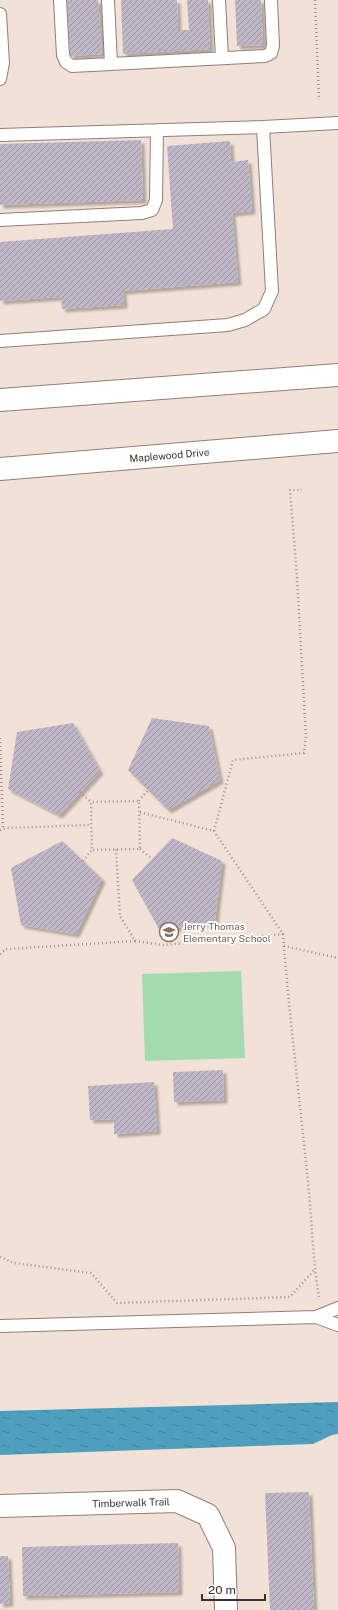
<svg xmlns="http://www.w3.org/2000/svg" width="338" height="1610" font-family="'Public Sans',sans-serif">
<defs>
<pattern id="water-ripples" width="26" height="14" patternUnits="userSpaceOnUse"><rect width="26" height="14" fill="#4e9fbd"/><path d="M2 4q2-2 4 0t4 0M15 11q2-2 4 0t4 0" fill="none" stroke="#42829a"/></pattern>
<pattern id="building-hatch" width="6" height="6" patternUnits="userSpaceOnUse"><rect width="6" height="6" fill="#bfb7c7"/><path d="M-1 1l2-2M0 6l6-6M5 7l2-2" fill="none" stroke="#9c95a2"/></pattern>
<filter id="shadow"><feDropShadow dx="3.5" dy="3.5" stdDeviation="1" flood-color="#0004"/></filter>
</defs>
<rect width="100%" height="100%" fill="#f2e1d6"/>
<path fill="#a3dab0" d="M 241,971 L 245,1058 L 145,1061 L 142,974 Z"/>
<path fill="url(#water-ripples)" d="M 338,1402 L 338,1434 L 332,1435 L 313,1444 L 0,1455 L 0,1411 Z"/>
<path fill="url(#building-hatch)" filter="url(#shadow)" d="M 67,0 L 98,0 L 102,54 L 70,56 Z
M 121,0 L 177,0 L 178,30 L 189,30 L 187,0 L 208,0 L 210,49 L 123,54 Z
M 235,0 L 261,0 L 263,45 L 237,46 Z
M 141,140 L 143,200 L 0,205 L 0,144 Z
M 230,141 L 231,162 L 248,160 L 252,211 L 232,213 L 238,282 L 123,291 L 124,305 L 62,309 L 61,297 L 0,301 L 0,242 L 173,229 L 167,146 Z
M 152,718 L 209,726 L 220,780 L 168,810 L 128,770 Z
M 73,723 L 100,771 L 59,815 L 8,789 L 17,732 Z
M 172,838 L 222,861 L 215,921 L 160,931 L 132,880 Z
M 62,841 L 102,879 L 76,934 L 21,925 L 11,868 Z
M 223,1070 L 224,1100 L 174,1102 L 173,1072 Z
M 154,1082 L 157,1131 L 114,1134 L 114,1119 L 90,1120 L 88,1086 Z
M 309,1492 L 314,1610 L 270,1610 L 265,1493 Z
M 178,1543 L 179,1592 L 23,1596 L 22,1547 Z
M 0,1556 L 8,1556 L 10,1603 L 0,1604 Z"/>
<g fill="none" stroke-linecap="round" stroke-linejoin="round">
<g stroke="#8f8076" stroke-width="14">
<path id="service" d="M 60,0 L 63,55 L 66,62 L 72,66 L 265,56 L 271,53 L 273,46 L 271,0
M 108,0 L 111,64
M 219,0 L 222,58
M 0,14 L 3,63 L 0,79
M 0,135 L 263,127
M 0,220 L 142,213 L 152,210 L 156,200 L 157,130
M 0,341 L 228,325 L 245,320 L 264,309 L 272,291 L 263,127 L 338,123
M 316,1317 L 338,1308
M 0,1326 L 316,1317 L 338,1325"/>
</g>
<g stroke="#8f8076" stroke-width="24">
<g id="minor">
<path id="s1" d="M 0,1506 L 177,1501 L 208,1515 L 224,1548 L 226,1610"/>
</g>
</g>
<g stroke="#8f8076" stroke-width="24">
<g id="tertiary">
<path d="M 0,400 L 338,375"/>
<path id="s2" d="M 0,469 L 338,441"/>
</g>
</g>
<path stroke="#a0938b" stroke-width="2.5" stroke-dasharray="1 3" stroke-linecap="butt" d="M 315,0 L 319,100
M 0,738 L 3,829
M 80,792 L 91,802
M 139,801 L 148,790
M 0,830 L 6,828 L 91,825
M 214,831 L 233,760 L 304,753 L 306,737 L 297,578 L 290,490 L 302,490
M 140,849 L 152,859
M 83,861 L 92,850 L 91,802 L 139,801 L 140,849 L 92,850
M 283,934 C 289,1014 299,1093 307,1173 C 312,1214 312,1257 319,1297
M 135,941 L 163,945 L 283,934 L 214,831 L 139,812
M 284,946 L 338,958
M 0,954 L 6,949 L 135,941 L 120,916 L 116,849
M 0,1257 L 14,1263 L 91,1273 L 117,1303 L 290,1297 L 315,1269"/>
<use href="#service" stroke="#fff" stroke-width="12"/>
<use href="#minor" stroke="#fff" stroke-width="22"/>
<use href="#tertiary" stroke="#fff" stroke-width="22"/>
</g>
<defs>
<g id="school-ring" transform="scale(1)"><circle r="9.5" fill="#fff" stroke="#8d6e63" stroke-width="1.5"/><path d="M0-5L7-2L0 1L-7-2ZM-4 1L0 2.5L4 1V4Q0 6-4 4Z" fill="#8d6e63"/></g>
</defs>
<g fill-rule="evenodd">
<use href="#school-ring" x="169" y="932"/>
</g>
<g text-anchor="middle" stroke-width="3.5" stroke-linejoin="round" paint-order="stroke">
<g font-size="10" fill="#37302c" stroke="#fff">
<text dy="4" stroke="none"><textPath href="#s2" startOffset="170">Maplewood Drive</textPath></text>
<text dy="4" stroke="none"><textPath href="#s1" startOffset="131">Timberwalk Trail</textPath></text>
</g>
<g font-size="10" fill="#785e54" stroke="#fff" text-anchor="start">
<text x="183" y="930">Jerry Thomas<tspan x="183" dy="12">Elementary School</tspan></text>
</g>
</g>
<path d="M202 1594v6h63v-6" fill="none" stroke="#37302c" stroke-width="2"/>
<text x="208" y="1594" font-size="12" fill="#37302c" stroke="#ffffff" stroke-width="3" paint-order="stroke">20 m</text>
</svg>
